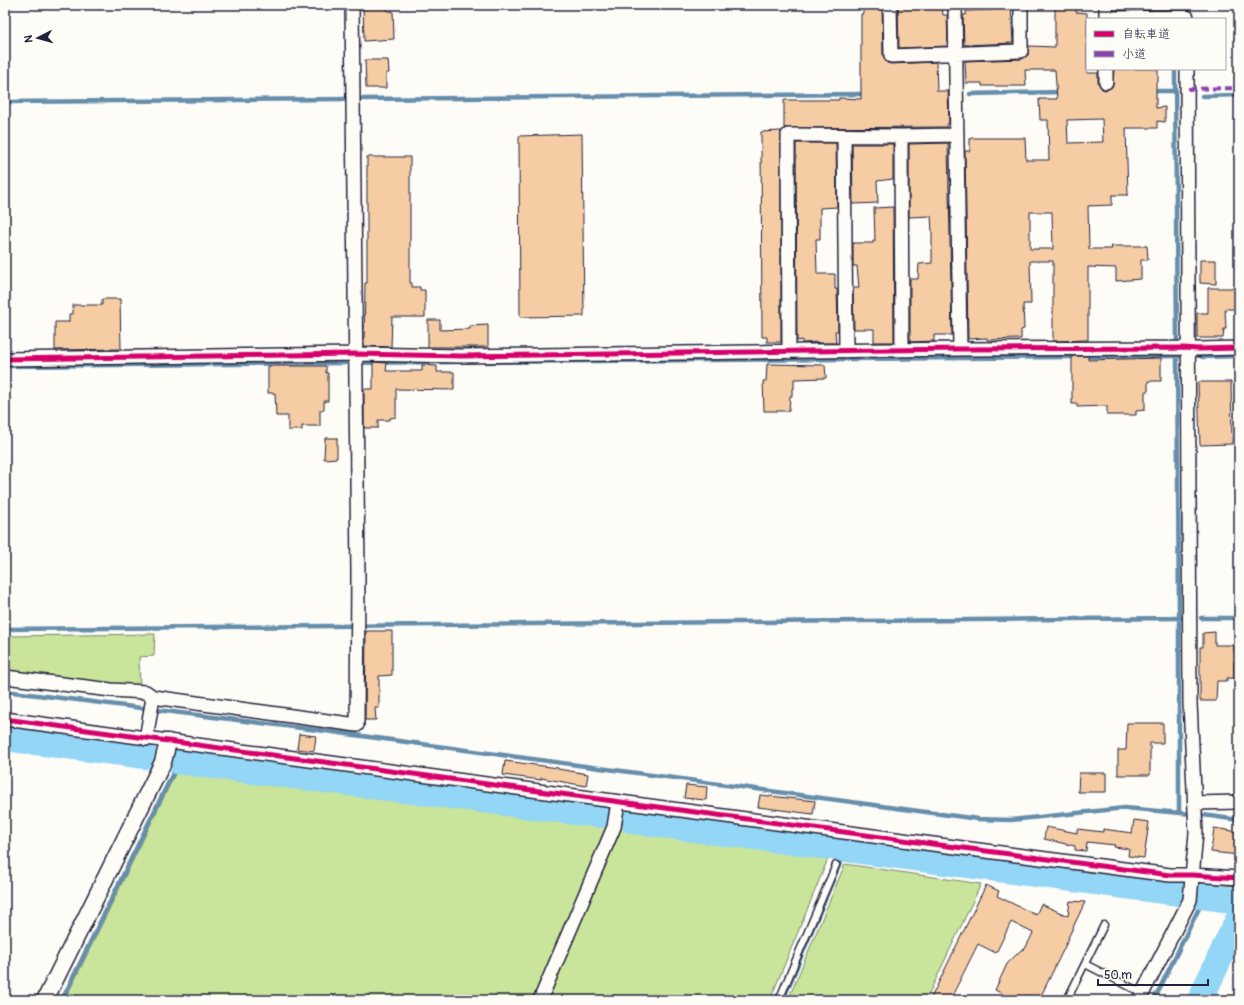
<svg xmlns="http://www.w3.org/2000/svg" width="1244" height="1005" font-family="Pangolin,'Klee One',sans-serif">
<rect width="100%" height="100%" fill="#fdfcf7"/>
<filter id="ink" filterUnits="userSpaceOnUse"><feTurbulence type="fractalNoise" baseFrequency=".025" numOctaves="2"/><feDisplacementMap in="SourceGraphic" scale="8" xChannelSelector="R" yChannelSelector="G"/><feConvolveMatrix kernelMatrix="1 2 1 2 8 2 1 2 1" color-interpolation-filters="sRGB"/></filter>
<g filter="url(#ink)">
<path fill="#c9e49b" stroke="#76836b" d="M 155,634 L 154,656 L 139,657 L 140,687 L 5,673 L 5,636 Z
M 179,766 L 608,825 L 536,1000 L 65,1000 Z
M 622,825 L 830,854 L 770,1000 L 548,1000 Z
M 845,864 L 981,884 L 926,1000 L 788,1000 Z
M 1203,883 L 1239,886 L 1239,893 L 1203,889 Z"/>
<g fill="none" stroke-linecap="round" stroke-linejoin="round">
<path stroke="#668eab" stroke-width="4.5" d="M 1175,5 L 1175,15
M 1175,69 L 1177,347
M 1150,91 L 1176,91
M 970,94 L 1063,92
M 1202,96 L 1239,95
M 359,99 L 865,94
M 5,102 L 348,99
M 1177,355 L 1179,614 L 1179,813
M 1197,355 L 1203,357 L 1239,356
M 485,362 L 1183,356
M 5,366 L 460,362
M 1201,618 L 1239,618
M 5,629 L 1183,618
M 5,691 L 325,731 L 978,819 L 1011,820 L 1125,808 L 1203,815 L 1239,820
M 62,1000 L 179,761
M 783,1000 L 846,849
M 1154,1000 L 1205,896"/>
<path stroke="#93d6f5" stroke-width="26" d="M 5,738 L 145,756
M 176,761 L 600,815
M 633,821 L 1239,901
M 1200,1000 L 1239,917"/>
</g>
<path fill="#f6cca5" stroke="#22223b" fill-rule="evenodd" d="M 363,5 L 386,5 L 387,11 L 393,11 L 394,39 L 364,41 Z
M 863,5 L 882,5 L 883,56 L 887,63 L 891,64 L 936,62 L 937,91 L 948,91 L 949,124 L 947,124 L 947,127 L 784,128 L 784,100 L 839,100 L 839,98 L 861,99 L 861,14 L 863,14 Z
M 898,5 L 942,5 L 943,15 L 947,15 L 948,46 L 899,48 Z
M 993,5 L 1011,6 L 1013,43 L 964,45 L 963,15 L 966,15 L 966,11 L 993,10 Z
M 1055,5 L 1076,5 L 1076,12 L 1087,13 L 1087,73 L 1098,73 L 1098,82 L 1102,89 L 1106,90 L 1113,86 L 1114,69 L 1158,69 L 1158,82 L 1156,82 L 1156,108 L 1165,107 L 1165,122 L 1157,121 L 1157,128 L 1126,128 L 1128,195 L 1112,195 L 1112,205 L 1088,206 L 1089,249 L 1112,249 L 1111,246 L 1147,246 L 1148,260 L 1141,260 L 1141,279 L 1116,281 L 1116,268 L 1088,267 L 1088,340 L 1053,341 L 1053,261 L 1030,261 L 1031,304 L 1023,304 L 1024,329 L 1021,330 L 1021,339 L 987,340 L 987,338 L 968,339 L 965,151 L 970,151 L 970,138 L 1025,138 L 1026,160 L 1049,160 L 1048,120 L 1040,120 L 1039,99 L 1057,99 L 1055,70 L 1025,70 L 1026,86 L 982,86 L 982,83 L 966,83 L 965,61 L 1022,59 L 1028,55 L 1029,46 L 1055,47 ZM 1102,119 L 1103,142 L 1068,143 L 1067,120 ZM 1030,212 L 1052,212 L 1053,249 L 1030,249 Z
M 365,60 L 388,60 L 389,73 L 386,73 L 386,88 L 366,88 Z
M 781,131 L 781,342 L 767,342 L 767,337 L 762,337 L 761,132 Z
M 582,134 L 584,316 L 520,317 L 519,136 Z
M 796,143 L 836,143 L 837,207 L 820,208 L 820,239 L 816,239 L 817,274 L 835,274 L 835,289 L 837,289 L 838,329 L 838,331 L 835,331 L 836,343 L 818,343 L 818,342 L 802,343 L 802,340 L 797,341 Z
M 948,143 L 952,335 L 934,335 L 934,341 L 910,342 L 910,279 L 918,279 L 919,264 L 932,263 L 932,231 L 931,216 L 909,217 L 909,144 Z
M 852,144 L 893,144 L 893,179 L 877,181 L 878,203 L 853,204 Z
M 367,157 L 410,157 L 410,283 L 412,283 L 412,287 L 420,287 L 420,290 L 425,290 L 425,317 L 392,317 L 391,347 L 364,346 L 365,283 L 367,283 Z
M 893,207 L 894,342 L 874,342 L 874,329 L 854,329 L 853,288 L 859,288 L 857,266 L 853,266 L 853,243 L 873,243 L 873,241 L 875,241 L 874,208 Z
M 1200,260 L 1216,260 L 1216,284 L 1200,283 Z
M 1208,288 L 1235,288 L 1235,294 L 1239,294 L 1239,309 L 1225,309 L 1226,329 L 1224,329 L 1223,338 L 1197,338 L 1197,313 L 1208,313 Z
M 102,299 L 120,299 L 121,349 L 55,350 L 55,322 L 69,322 L 69,314 L 73,314 L 73,305 L 102,305 Z
M 428,320 L 440,320 L 440,330 L 470,329 L 470,326 L 488,325 L 488,347 L 428,347 Z
M 1072,356 L 1088,356 L 1088,360 L 1161,358 L 1161,381 L 1148,381 L 1148,391 L 1145,391 L 1145,410 L 1136,411 L 1136,415 L 1107,415 L 1107,406 L 1077,407 L 1077,404 L 1072,404 Z
M 373,362 L 387,363 L 386,371 L 422,371 L 422,365 L 437,366 L 437,372 L 454,372 L 454,390 L 396,389 L 396,417 L 390,418 L 390,420 L 378,420 L 378,428 L 364,428 L 364,389 L 373,389 Z
M 767,364 L 825,365 L 826,378 L 794,379 L 794,389 L 792,389 L 792,396 L 790,396 L 789,411 L 764,411 L 763,381 L 766,381 Z
M 268,366 L 326,366 L 326,373 L 328,373 L 328,401 L 324,401 L 324,410 L 320,410 L 320,426 L 302,426 L 302,430 L 288,430 L 288,416 L 276,416 L 275,393 L 268,393 Z
M 1198,382 L 1231,382 L 1232,444 L 1200,445 Z
M 325,438 L 337,438 L 337,458 L 324,459 Z
M 366,631 L 392,631 L 392,675 L 379,676 L 379,708 L 375,708 L 376,720 L 365,720 Z
M 1215,632 L 1215,645 L 1234,645 L 1234,651 L 1237,651 L 1238,662 L 1234,662 L 1234,678 L 1227,678 L 1227,681 L 1217,681 L 1216,701 L 1200,701 L 1200,647 L 1203,647 L 1203,633 Z
M 1127,723 L 1163,723 L 1163,743 L 1150,743 L 1150,775 L 1118,775 L 1118,750 L 1126,750 Z
M 299,734 L 316,736 L 314,751 L 297,749 Z
M 505,761 L 558,768 L 558,769 L 588,774 L 586,786 L 541,778 L 541,780 L 503,775 Z
M 1079,773 L 1106,773 L 1106,792 L 1078,792 Z
M 686,785 L 707,787 L 706,800 L 684,798 Z
M 760,795 L 815,801 L 813,814 L 758,807 Z
M 1134,820 L 1149,822 L 1144,858 L 1128,856 L 1129,849 L 1114,847 L 1115,845 L 1087,842 L 1086,851 L 1075,850 L 1075,846 L 1044,839 L 1046,827 L 1077,833 L 1077,829 L 1103,832 L 1103,829 L 1132,833 Z
M 1214,828 L 1239,832 L 1239,855 L 1211,852 Z
M 986,885 L 999,891 L 997,896 L 1036,915 L 1041,904 L 1068,916 L 1070,901 L 1085,902 L 1068,938 L 1069,938 L 1039,1000 L 1001,1000 L 1003,994 L 995,990 L 1007,964 L 1021,950 L 1025,949 L 1033,933 L 1011,922 L 996,953 L 978,944 L 950,1000 L 930,1000 Z"/>
<g fill="none" stroke-linecap="round" stroke-linejoin="round">
<g stroke="#22223b" stroke-width="9">
<path id="service" d="M 1085,964 L 1142,993
M 779,1000 L 836,865
M 1067,1000 L 1104,925"/>
</g>
<g stroke="#22223b" stroke-width="16">
<path id="minor" d="M 890,5 L 891,56 L 1021,51 L 1021,5
M 955,5 L 960,349
M 1106,5 L 1106,19
M 1106,18 L 1187,17
M 1106,69 L 1106,82
M 844,136 L 846,351
M 901,136 L 902,350
M 789,352 L 788,135 L 901,136 L 957,135
M 5,359 L 356,354 L 461,356 L 960,349 L 1183,348 L 1198,349 L 1239,348
M 5,677 L 111,690 L 146,692 L 153,697 L 357,725 L 358,574 L 352,5
M 5,719 L 940,845 L 1170,875 L 1192,875 L 1239,878
M 146,739 L 153,697
M 1195,803 L 1239,802
M 540,1000 L 614,827 L 618,802
M 1139,1000 L 1190,900 L 1196,833 L 1190,703 L 1187,69"/>
</g>
<g stroke="#22223b" stroke-width="19">
<path id="tertiary" d="M 45,1000 L 163,762 L 168,742"/>
</g>
<use href="#service" stroke="#fdfcf7" stroke-width="6"/>
<use href="#minor" stroke="#fdfcf7" stroke-width="13"/>
<use href="#tertiary" stroke="#fdfcf7" stroke-width="16"/>
<path stroke="#8e44ad" stroke-width="4" stroke-dasharray="8 4" stroke-linecap="butt" d="M 1188,89 L 1239,88"/>
<g stroke="#fdfcf7" stroke-width="8">
<path id="cycleway" d="M 5,359 L 356,354 L 461,356 L 960,349 L 1183,348 L 1198,349 L 1239,348
M 5,719 L 940,845 L 1170,875 L 1192,875 L 1239,878"/>
</g>
<use href="#cycleway" stroke="#d6006c" stroke-width="5"/>
</g>
</g>
<rect width="1244" height="1005" fill="none" stroke="#fdfcf7" stroke-width="20"/>
<rect x="10" y="10" width="1224" height="985" fill="none" stroke="#22223b" stroke-width="1.5" filter="url(#ink)"/>
<rect x="1086" y="18" width="140" height="52" fill="#fdfcf7" stroke="#a5a5ac"/>
<rect x="1094" y="31" width="20" height="6" fill="#d6006c" stroke="#a5a5ac"/>
<text x="1122" y="38" font-size="12" fill="#22223b">自転車道</text>
<rect x="1094" y="51" width="20" height="6" fill="#8e44ad" stroke="#a5a5ac"/>
<text x="1122" y="58" font-size="12" fill="#22223b">小道</text>
<g transform="translate(38 38) rotate(264)" stroke="#fdfcf7" stroke-width="3" paint-order="stroke">
<path d="M0-3L7 15L0 10L-7 15Z" fill="#22223b"/>
<text y="-6" font-size="11" font-weight="bold" text-anchor="middle" fill="#22223b">N</text>
</g>
<path d="M1098 979v6h110v-6" fill="none" stroke="#22223b" stroke-width="2"/>
<text x="1104" y="979" font-size="12" fill="#22223b" stroke="#fdfcf7" stroke-width="3" paint-order="stroke">50 m</text>
</svg>
